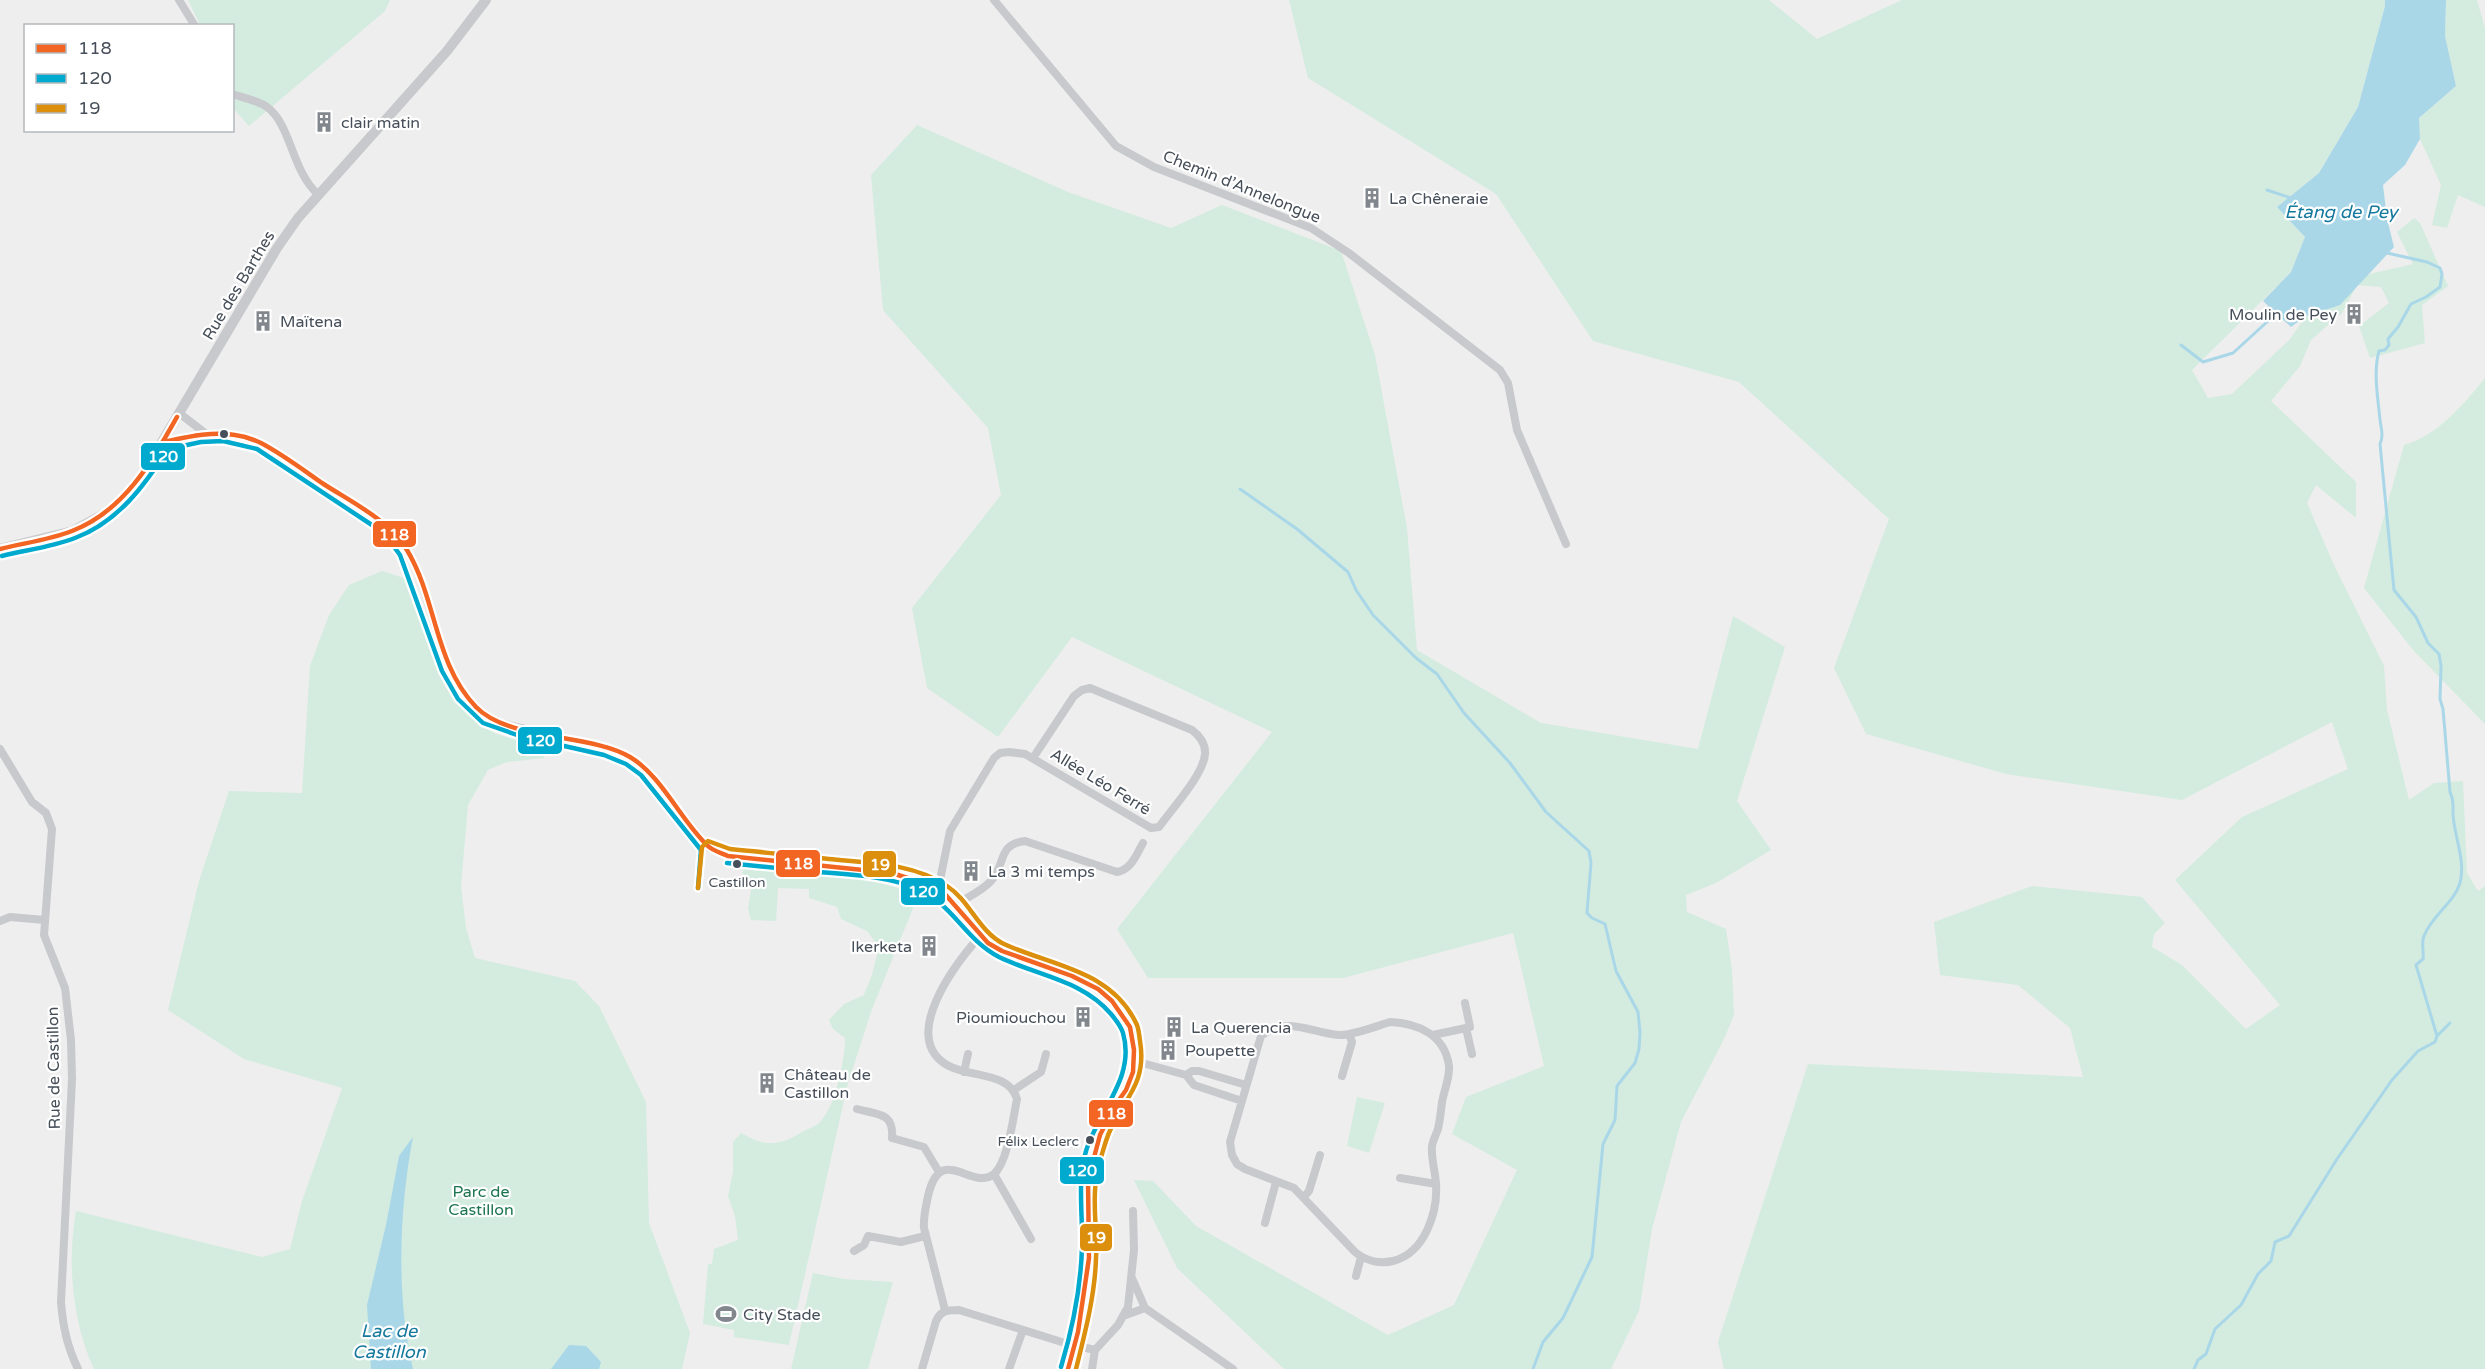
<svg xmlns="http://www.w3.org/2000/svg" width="2485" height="1369" font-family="'Varela Round',sans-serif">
<rect width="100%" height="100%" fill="#eee"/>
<path fill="#d3ecdf" d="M 188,0 L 390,0 L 385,11 L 249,126 L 233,108 L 232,26 L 200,25 Z
M 1289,0 L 1769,0 L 1817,39 L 1902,0 L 2385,0 L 2385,6 L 2358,107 L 2319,173 L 2277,207 L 2305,237 L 2291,272 L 2192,370 L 2208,398 L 2232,394 L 2290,339 L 2306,316 L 2352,278 L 2413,264 L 2397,232 L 2414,218 L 2420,223 L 2448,286 L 2422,305 L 2425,343 L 2370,358 L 2359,326 L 2389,303 L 2381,287 L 2357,285 L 2342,313 L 2311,340 L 2300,366 L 2271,401 L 2356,482 L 2356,518 L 2316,485 L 2307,503 L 2334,565 L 2384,666 L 2387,710 L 2409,800 L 2434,783 L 2463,781 L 2467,873 L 2478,891 L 2485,886 L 2485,1369 L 1724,1369 L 1718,1342 L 1808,1064 L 2083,1077 L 2070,1028 L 2018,985 L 1940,975 L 1934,922 L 2032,886 L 2142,897 L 2165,923 L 2154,934 L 2152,947 L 2182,965 L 2246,1029 L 2280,1005 L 2175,880 L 2242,817 L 2348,769 L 2332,722 L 2182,800 L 2006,774 L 1866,734 L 1834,668 L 1889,519 L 1739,382 L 1593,341 L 1496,194 L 1308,78 Z
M 2446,0 L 2477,0 L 2485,28 L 2485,207 L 2458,195 L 2447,228 L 2432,225 L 2441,185 L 2420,139 L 2419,118 L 2456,86 L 2445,36 Z
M 917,125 L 1068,192 L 1171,228 L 1222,205 L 1341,251 L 1375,355 L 1407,528 L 1417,650 L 1541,723 L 1698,749 L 1733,616 L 1785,647 L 1737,801 L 1771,850 L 1716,883 L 1686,895 L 1687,912 L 1726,929 L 1732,970 L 1734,1015 L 1723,1041 L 1681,1122 L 1652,1229 L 1639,1311 L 1611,1369 L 1284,1369 L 1177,1268 L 1134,1180 L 1153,1181 L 1196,1226 L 1388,1335 L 1454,1305 L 1517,1170 L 1452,1134 L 1466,1097 L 1544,1066 L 1513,933 L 1343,978 L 1148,978 L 1117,929 L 1272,732 L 1072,637 L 998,737 L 927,688 L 912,608 L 1001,495 L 988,428 L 883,310 L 871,175 Z
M 2485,378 L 2485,724 L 2413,650 L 2364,588 L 2404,445 C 2436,437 2465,403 2485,378 Z
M 382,571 L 410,580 L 470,717 L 496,734 L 545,748 L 544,758 L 507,762 L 488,770 L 468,805 L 461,886 L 466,928 L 475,958 L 575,981 L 599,1006 L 646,1102 L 649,1223 L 690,1333 L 682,1369 L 94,1369 C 72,1322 67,1262 76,1211 L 262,1257 L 290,1249 L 302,1201 L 342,1088 L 244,1059 L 168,1010 L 199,881 L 229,791 L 302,793 L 310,666 L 329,615 L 349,585 Z
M 745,868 L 847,874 L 912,892 L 916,901 L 872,1009 L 848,1083 L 789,1345 L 734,1337 L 734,1330 L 703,1324 L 708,1264 L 712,1264 L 714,1249 L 738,1240 L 735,1216 L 728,1196 L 733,1172 L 733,1142 L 741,1133 C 767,1148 779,1146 804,1131 C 809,1128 817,1126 820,1122 C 836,1106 845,1059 845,1038 L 833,1029 L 829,1020 L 844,1004 L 864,995 L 872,975 L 879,947 L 867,931 L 841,919 L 837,907 L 809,898 L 809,889 L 778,888 L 776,921 L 751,920 L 748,908 L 752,885 L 742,873 Z
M 1357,1097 L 1385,1103 L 1369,1153 L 1347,1146 Z
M 813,1273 L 844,1279 L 893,1282 L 868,1369 L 791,1369 Z"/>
<path fill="#a9d7e8" d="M 2385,0 L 2446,0 L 2445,36 L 2456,86 L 2419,118 L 2420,139 L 2405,165 L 2383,185 L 2387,219 L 2394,247 L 2340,305 L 2306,316 L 2291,327 L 2263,301 L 2291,272 L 2305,237 L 2277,207 L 2319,173 L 2358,107 L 2385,6 Z
M 413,1137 C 399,1209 396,1298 413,1369 L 371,1369 L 367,1305 L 386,1225 L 399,1156 Z
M 569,1345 L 586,1346 L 601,1362 L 599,1369 L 551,1369 Z"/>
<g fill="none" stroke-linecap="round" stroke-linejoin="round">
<path stroke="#a9d7e8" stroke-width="3" d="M 2267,190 L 2291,198
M 2181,345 L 2203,362 L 2233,353 L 2279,311
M 1240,489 L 1297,529 L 1348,572 L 1356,590 L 1373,615 L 1416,658 L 1437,674 L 1464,713 L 1510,763 L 1546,812 L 1589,851 L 1591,863 L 1587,913 L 1592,918 L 1605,924 L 1616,971 L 1638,1012 L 1640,1032 L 1639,1049 L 1635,1063 L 1617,1086 L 1615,1120 L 1603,1144 L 1592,1257 L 1563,1318 L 1543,1342 L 1533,1369
M 2437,1036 L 2450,1023
M 2194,1369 L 2198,1360 L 2206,1354 L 2215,1329 L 2241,1305 L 2258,1274 L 2271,1261 L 2275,1242 L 2289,1236 L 2337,1159 L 2392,1080 L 2418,1051 L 2435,1042 L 2437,1036 L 2416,965 L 2423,959 C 2424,952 2421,942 2424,936 C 2432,915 2454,903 2460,883 C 2466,861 2454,836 2453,814 C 2453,806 2454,800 2450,792 L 2443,709 L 2440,699 L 2441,666 L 2439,654 L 2428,643 L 2416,617 L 2394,590 L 2380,444 C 2384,435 2381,429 2380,420 C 2378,398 2373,372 2379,351 L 2385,350 L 2389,345 L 2388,339 L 2398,327 L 2411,304 L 2426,297 L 2440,287 L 2442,274 L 2440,268 L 2427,262 L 2387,253"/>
<path stroke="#c8c9cc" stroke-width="8" d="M 179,0 L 195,26
M 994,0 L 1116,146 L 1154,167 L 1311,228 L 1349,253 L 1500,370 L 1508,383 L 1517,430 L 1566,544
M 232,94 C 244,98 257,100 267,107 C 291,124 292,172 318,194
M 179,413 L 205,433
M 163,442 C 198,434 225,428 260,442 C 285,458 309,474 333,490 C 360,507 390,523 407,550 C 440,606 434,693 500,723 L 606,748 L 630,757 L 646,770 L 709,848 L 728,856 L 892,873 L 926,884 L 944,893 L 988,943 L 1002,951 L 1072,976 L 1098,989 L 1112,1001 L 1130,1027 L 1134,1050 L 1133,1072 L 1126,1090 L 1114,1107 L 1100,1135 L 1088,1180 L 1089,1258 L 1078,1332 L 1068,1369
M 0,749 L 32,802 L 46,813 L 52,829 L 44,935 L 65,988 L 71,1040 L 72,1079 L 61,1302 C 63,1327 67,1346 78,1369
M 938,890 L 950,831 L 994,758 L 1000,753 L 1009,752 L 1025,754 L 1151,828 L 1159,827 C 1171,810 1204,774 1205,754 C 1206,744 1199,735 1192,730 L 1090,688 L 1082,690 L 1074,696 L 1033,758
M 955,905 C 967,897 981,892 991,881 C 1006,865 997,844 1025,841 L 1117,872 C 1132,869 1136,855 1143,843
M 0,921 L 10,917 L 45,920
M 1465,1003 L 1470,1027 L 1466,1028
M 1390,1022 C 1418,1023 1445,1035 1449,1066 C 1450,1077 1444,1091 1442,1102 C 1441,1111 1440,1120 1438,1129 C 1436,1135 1433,1140 1432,1146 C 1431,1158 1435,1171 1436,1183 C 1438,1212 1425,1253 1393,1261 C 1380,1264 1366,1261 1355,1252 L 1294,1188 L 1245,1169 L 1237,1164 L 1232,1155 L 1230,1142 L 1261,1036 C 1287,1015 1311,1033 1339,1035 C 1351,1036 1377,1026 1390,1022 Z
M 1433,1035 L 1466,1028 L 1472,1054
M 1135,1061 L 1186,1075 L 1194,1085 L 1242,1101
M 964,1072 L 968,1054
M 1186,1075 L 1192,1071 L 1199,1071 L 1246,1085
M 1342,1076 L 1352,1042 L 1349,1034
M 1014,1090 L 1041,1072 L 1046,1054
M 857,1109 C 878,1115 894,1112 892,1138 L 924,1147 L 939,1172
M 994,1174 L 1031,1239
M 1400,1178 L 1436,1184
M 1304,1197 L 1309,1191 L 1320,1155
M 1265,1223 L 1276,1182
M 854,1251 L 864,1245 L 868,1236 L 901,1242 L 925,1236
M 1356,1276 L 1361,1257
M 1145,1308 L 1233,1369
M 945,1310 L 924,1228 C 923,1217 926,1207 928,1196 C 941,1141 971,1192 994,1174 C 1008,1162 1013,1118 1017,1099 C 1009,1071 969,1078 947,1065 C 899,1037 956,963 980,936
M 1123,1316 L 1145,1308 L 1132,1278
M 1095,1350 L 1118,1325 L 1128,1307 L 1134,1250 L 1133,1211
M 922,1369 L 936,1321 C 941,1310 948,1310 959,1310 L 1065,1343 L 1095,1350
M 1009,1369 L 1023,1330
M 1092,1369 L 1095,1350"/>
<path stroke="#c8c9cc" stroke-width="10" d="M 0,549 L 73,531 L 106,513 L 121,501 L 143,474 L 277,248 L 298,218 L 447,51 L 486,0"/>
<g stroke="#fff" stroke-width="9">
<path id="bus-1" d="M 163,442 C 187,437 211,431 235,435 C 244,436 253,439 261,443 C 282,454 302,469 322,483 C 351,502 388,519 407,550 C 437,600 434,663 476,707 C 509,741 589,733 630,757 C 662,776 681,821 708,846 C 713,851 722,853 728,856 L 892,873 L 926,884 L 944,893 L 988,943 L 1002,951 L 1072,976 L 1098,989 L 1112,1001 L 1130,1027 L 1134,1050 L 1133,1072 L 1126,1090 L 1114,1107 L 1100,1135 L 1088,1180 L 1089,1258 L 1078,1332 L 1068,1369
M 0,549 C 24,543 49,540 72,531 C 124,511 151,463 177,417"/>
</g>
<g stroke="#fff" stroke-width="9">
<path id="bus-2" d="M 2,556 C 26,550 52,547 75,538 C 118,522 144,486 168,449 L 201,442 L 223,441 L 257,449 L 384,533 L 400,555 L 442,671 L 458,699 L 483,723 L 520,736 L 604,755 L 626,764 L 641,775 L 701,850 L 698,888
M 727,863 C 758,866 788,869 818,872 C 849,874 878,876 908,885 C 953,900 961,937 999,957 C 1038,976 1082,980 1111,1014 C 1116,1020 1121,1026 1123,1033 C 1136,1078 1098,1111 1086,1151 C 1077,1182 1083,1215 1082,1246 C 1081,1287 1073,1327 1061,1367"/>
</g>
<g stroke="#fff" stroke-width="9">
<path id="bus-3" d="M 698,888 L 702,847 L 708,841 L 730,849 C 763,852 796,856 829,859 C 868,863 913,863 947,886 C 970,901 979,932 1004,944 C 1052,966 1111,970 1136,1023 C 1139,1028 1139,1035 1140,1041 C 1148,1089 1118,1102 1106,1141 C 1102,1154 1097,1168 1096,1181 C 1092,1206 1098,1232 1096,1258 C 1095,1295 1085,1333 1076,1369"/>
</g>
<use href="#bus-1" stroke="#f26522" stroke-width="4.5"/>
<use href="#bus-2" stroke="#00a9ce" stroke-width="4.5"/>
<use href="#bus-3" stroke="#db8f0d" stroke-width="4.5"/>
</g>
<defs>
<g id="building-bare" transform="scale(1.62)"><path d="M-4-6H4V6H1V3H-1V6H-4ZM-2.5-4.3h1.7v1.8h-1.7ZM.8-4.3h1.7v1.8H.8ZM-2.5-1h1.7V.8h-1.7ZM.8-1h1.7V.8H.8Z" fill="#81878d" stroke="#fff" stroke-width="2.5" paint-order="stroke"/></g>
<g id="stadium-bare" transform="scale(1.62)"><path d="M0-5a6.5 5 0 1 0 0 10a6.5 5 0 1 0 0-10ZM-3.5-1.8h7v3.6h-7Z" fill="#81878d" stroke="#fff" stroke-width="2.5" paint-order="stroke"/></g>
</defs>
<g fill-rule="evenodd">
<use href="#building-bare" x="324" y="122"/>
<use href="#building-bare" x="1372" y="198"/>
<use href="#building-bare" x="2354" y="314"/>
<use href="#building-bare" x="263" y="321"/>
<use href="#building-bare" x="971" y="871"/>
<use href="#building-bare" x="929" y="946"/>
<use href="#building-bare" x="1083" y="1017"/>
<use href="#building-bare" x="1174" y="1027"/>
<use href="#building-bare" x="1168" y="1050"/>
<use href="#building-bare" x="767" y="1083"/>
<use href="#stadium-bare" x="726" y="1314"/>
</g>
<g fill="#464f59" stroke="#fff" stroke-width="2">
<circle cx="224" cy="434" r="5"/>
<circle cx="737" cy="864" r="5"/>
<circle cx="1090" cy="1140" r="5"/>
</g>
<g text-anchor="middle" stroke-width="4.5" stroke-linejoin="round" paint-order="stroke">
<g font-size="14" fill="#464f59" stroke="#fff">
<text x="737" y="887">Castillon</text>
<text x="1079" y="1146" text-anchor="end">Félix Leclerc</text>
</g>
<g font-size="16" fill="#464f59" stroke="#fff" text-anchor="start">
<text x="341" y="128">clair matin</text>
<text x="1389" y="204">La Chêneraie</text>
<text x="2337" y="320" text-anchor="end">Moulin de Pey</text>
<text x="280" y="327">Maïtena</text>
<text x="988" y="877">La 3 mi temps</text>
<text x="912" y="952" text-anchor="end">Ikerketa</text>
<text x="1066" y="1023" text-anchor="end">Pioumiouchou</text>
<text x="1191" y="1033">La Querencia</text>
<text x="1185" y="1056">Poupette</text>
<text x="784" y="1080">Château de<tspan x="784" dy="18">Castillon</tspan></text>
<text x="743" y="1320">City Stade</text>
</g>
<g font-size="16" fill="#464f59" stroke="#fff">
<text transform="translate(1242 186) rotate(22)" y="6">Chemin d’Annelongue</text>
<text transform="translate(238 285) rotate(-59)" y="6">Rue des Barthes</text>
<text transform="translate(1101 781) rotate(31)" y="6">Allée Léo Ferré</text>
<text transform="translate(53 1068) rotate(-91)" y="6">Rue de Castillon</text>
</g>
<g font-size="16" fill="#1c754e" stroke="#fff">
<text x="481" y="1197">Parc de<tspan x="481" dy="18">Castillon</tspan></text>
</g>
<g font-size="18" font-style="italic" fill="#15789d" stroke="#fff">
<text x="2341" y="218">Étang de Pey</text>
<text x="389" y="1337">Lac de<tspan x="389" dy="21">Castillon</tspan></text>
</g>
</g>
<g stroke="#fff" stroke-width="2">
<rect x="140" y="442" width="46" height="29" rx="6" fill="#00a9ce"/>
<rect x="372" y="520" width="45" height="28" rx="6" fill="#f26522"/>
<rect x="517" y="726" width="46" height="29" rx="6" fill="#00a9ce"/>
<rect x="775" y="849" width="46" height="29" rx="6" fill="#f26522"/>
<rect x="862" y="850" width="35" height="28" rx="6" fill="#db8f0d"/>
<rect x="900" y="877" width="46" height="29" rx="6" fill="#00a9ce"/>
<rect x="1088" y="1099" width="46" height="29" rx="6" fill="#f26522"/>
<rect x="1059" y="1156" width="46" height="29" rx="6" fill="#00a9ce"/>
<rect x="1079" y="1223" width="34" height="29" rx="6" fill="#db8f0d"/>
</g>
<g font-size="16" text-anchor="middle" font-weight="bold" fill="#fff">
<text x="163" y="462">120</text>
<text x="394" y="540">118</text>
<text x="540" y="746">120</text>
<text x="798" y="869">118</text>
<text x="880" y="870">19</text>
<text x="923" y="897">120</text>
<text x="1111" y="1119">118</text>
<text x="1082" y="1176">120</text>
<text x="1096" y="1243">19</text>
</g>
<rect x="24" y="24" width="210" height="108" fill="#ffffff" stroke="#b5b9bd" stroke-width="1.5"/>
<rect x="36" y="44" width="30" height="9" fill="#f26522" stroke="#b5b9bd" stroke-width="1.5"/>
<text x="78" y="54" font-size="18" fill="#464f59">118</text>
<rect x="36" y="74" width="30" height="9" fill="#00a9ce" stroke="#b5b9bd" stroke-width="1.5"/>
<text x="78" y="84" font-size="18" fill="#464f59">120</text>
<rect x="36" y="104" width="30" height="9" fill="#db8f0d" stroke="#b5b9bd" stroke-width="1.5"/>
<text x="78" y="114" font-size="18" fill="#464f59">19</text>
</svg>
